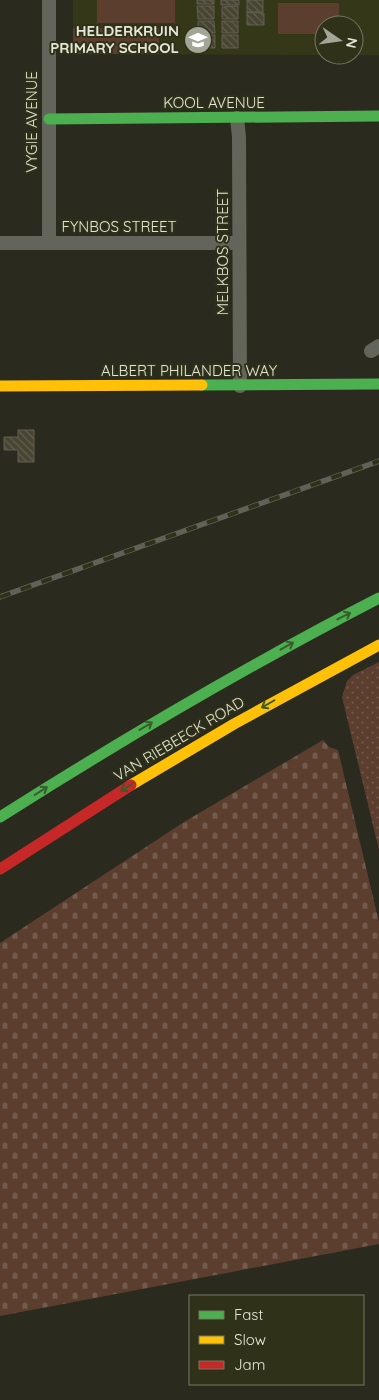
<svg xmlns="http://www.w3.org/2000/svg" width="379" height="1400" font-family="Quicksand,sans-serif">
<defs>
<pattern id="grass-dots" width="8" height="8" patternUnits="userSpaceOnUse" patternTransform="scale(1.25)"><rect width="8" height="8" fill="#5c3e2f"/><path d="M2 2h.1M6 6h.1" fill="none" stroke="#735a4c" stroke-width="1.8" stroke-linecap="round"/></pattern>
<pattern id="cemetery-stones" width="16" height="16" patternUnits="userSpaceOnUse" patternTransform="scale(1.25)"><rect width="16" height="16" fill="#5c3e2f"/><path d="M2 7V4a2 2 0 0 1 4 0v3zM10 15v-3a2 2 0 0 1 4 0v3z" fill="#735a4c"/></pattern>
<pattern id="building-back-hatch" width="6" height="6" patternUnits="userSpaceOnUse" patternTransform="scale(1.25)"><rect width="6" height="6" fill="#484432"/><path d="M-1 5l2 2M0 0l6 6M5-1l2 2" fill="none" stroke="#625f4f"/></pattern>
</defs>
<rect width="100%" height="100%" fill="#2a2b1e"/>
<path fill="#353719" d="M 73,0 L 379,0 L 379,55 L 354,55 L 354,25 L 324,25 L 324,55 L 73,54 Z"/>
<path fill="url(#grass-dots)" d="M 379,662 L 379,850 L 342,697 L 347,681 L 353,675 Z"/>
<path fill="url(#cemetery-stones)" d="M 323,740 L 329,747 L 338,750 L 379,922 L 379,1244 L 0,1316 L 0,943 L 184,822 Z"/>
<path fill="#5c3e2f" d="M 97,0 L 175,0 L 175,23 L 97,23 Z
M 278,3 L 339,3 L 339,25 L 324,25 L 324,34 L 278,34 Z
M 73,28 L 159,28 L 159,54 L 73,54 Z"/>
<path fill="url(#building-back-hatch)" stroke="#625f54" d="M 197,0 L 214,0 L 214,4 L 197,4 Z
M 221,0 L 239,0 L 239,5 L 221,5 Z
M 247,0 L 263,0 L 263,12 L 247,12 Z
M 197,6 L 214,6 L 214,19 L 198,19 Z
M 238,6 L 238,19 L 222,19 L 222,7 Z
M 247,12 L 264,13 L 264,25 L 247,25 Z
M 198,21 L 214,21 L 215,33 L 198,34 Z
M 222,21 L 238,21 L 238,33 L 222,33 Z
M 215,35 L 215,48 L 198,48 L 198,36 Z
M 222,35 L 238,35 L 238,48 L 222,48 Z
M 18,430 L 34,430 L 34,462 L 18,462 L 18,450 L 4,450 L 4,437 L 18,437 Z"/>
<g fill="none" stroke-linecap="round" stroke-linejoin="round">
<path stroke="#64655a" stroke-width="14" d="M 237,118 L 239,137 L 240,386
M 0,243 L 239,243
M 49,243 L 49,0
M 371,351 L 379,346"/>
<path stroke="#4caf50" stroke-width="11" d="M 49,119 L 379,116
M 202,385 L 379,384
M 0,817 C 123,739 249,665 379,598"/>
<path stroke="#ffc107" stroke-width="11" d="M 0,386 L 202,385
M 131,785 L 234,724 L 379,645"/>
<path stroke="#c62828" stroke-width="11" d="M 0,869 L 131,785"/>
<g stroke="#606157" stroke-width="5.5">
<path id="rail" d="M 0,597 L 379,461"/>
</g>
<use href="#rail" stroke="#2f3118" stroke-width="4" stroke-dasharray="11" stroke-linecap="butt"/>
</g>
<defs><path id="oneway-shaft" d="M-6 0H5M1.5-3L5.5 0L1.5 3" fill="none" stroke-width="1.6" stroke-linecap="round" stroke-linejoin="round" transform="scale(1.25)"/></defs>
<g stroke="#395d2c">
<use href="#oneway-shaft" transform="translate(344 616) rotate(-27)"/>
<use href="#oneway-shaft" transform="translate(287 646) rotate(-29)"/>
<use href="#oneway-shaft" transform="translate(268 704) rotate(150)"/>
<use href="#oneway-shaft" transform="translate(146 726) rotate(-31)"/>
<use href="#oneway-shaft" transform="translate(127 787) rotate(148)"/>
<use href="#oneway-shaft" transform="translate(41 791) rotate(-32)"/>
</g>
<defs>
<g id="school-disc" transform="scale(1.4375)"><circle r="9.5" fill="#a3a596" stroke="#2f3118"/><path d="M0-5L7-2L0 1L-7-2ZM-4 1L0 2.5L4 1V4Q0 6-4 4Z" fill="#fff"/></g>
</defs>
<g fill-rule="evenodd">
<use href="#school-disc" x="198" y="40"/>
</g>
<g text-anchor="middle" stroke-width="4" stroke-linejoin="round" paint-order="stroke">
<g font-size="15" font-weight="bold" fill="#e4e6d7" stroke="#2f3118" text-anchor="end">
<text x="179" y="36">HELDERKRUIN<tspan x="179" dy="17">PRIMARY SCHOOL</tspan></text>
</g>
<g font-size="15" fill="#e4e6d7" stroke="#2f3118">
<text x="214" y="108">KOOL AVENUE</text>
<text transform="translate(32 122) rotate(-90)" y="5">VYGIE AVENUE</text>
<text x="119" y="232">FYNBOS STREET</text>
<text transform="translate(223 252) rotate(-90)" y="5">MELKBOS STREET</text>
<text x="189" y="376">ALBERT PHILANDER WAY</text>
<text transform="translate(179 739) rotate(-31)" y="5">VAN RIEBEECK ROAD</text>
</g>
</g>
<rect x="189" y="1295" width="175" height="90" fill="#2f3118" stroke="#777964"/>
<rect x="199" y="1311" width="25" height="8" fill="#4caf50" stroke="#777964"/>
<text x="234" y="1320" font-size="15" fill="#e4e6d7">Fast</text>
<rect x="199" y="1336" width="25" height="8" fill="#ffc107" stroke="#777964"/>
<text x="234" y="1345" font-size="15" fill="#e4e6d7">Slow</text>
<rect x="199" y="1361" width="25" height="8" fill="#c62828" stroke="#777964"/>
<text x="234" y="1370" font-size="15" fill="#e4e6d7">Jam</text>
<g transform="translate(339 40) rotate(103)"><circle r="24" fill="#2f3118" stroke="#777964"/>
<path d="M0-4L9 19L0 12L-9 19Z" fill="#a3a596"/>
<text y="-8" font-size="14" font-weight="bold" text-anchor="middle" fill="#e4e6d7">N</text>
</g>
</svg>
